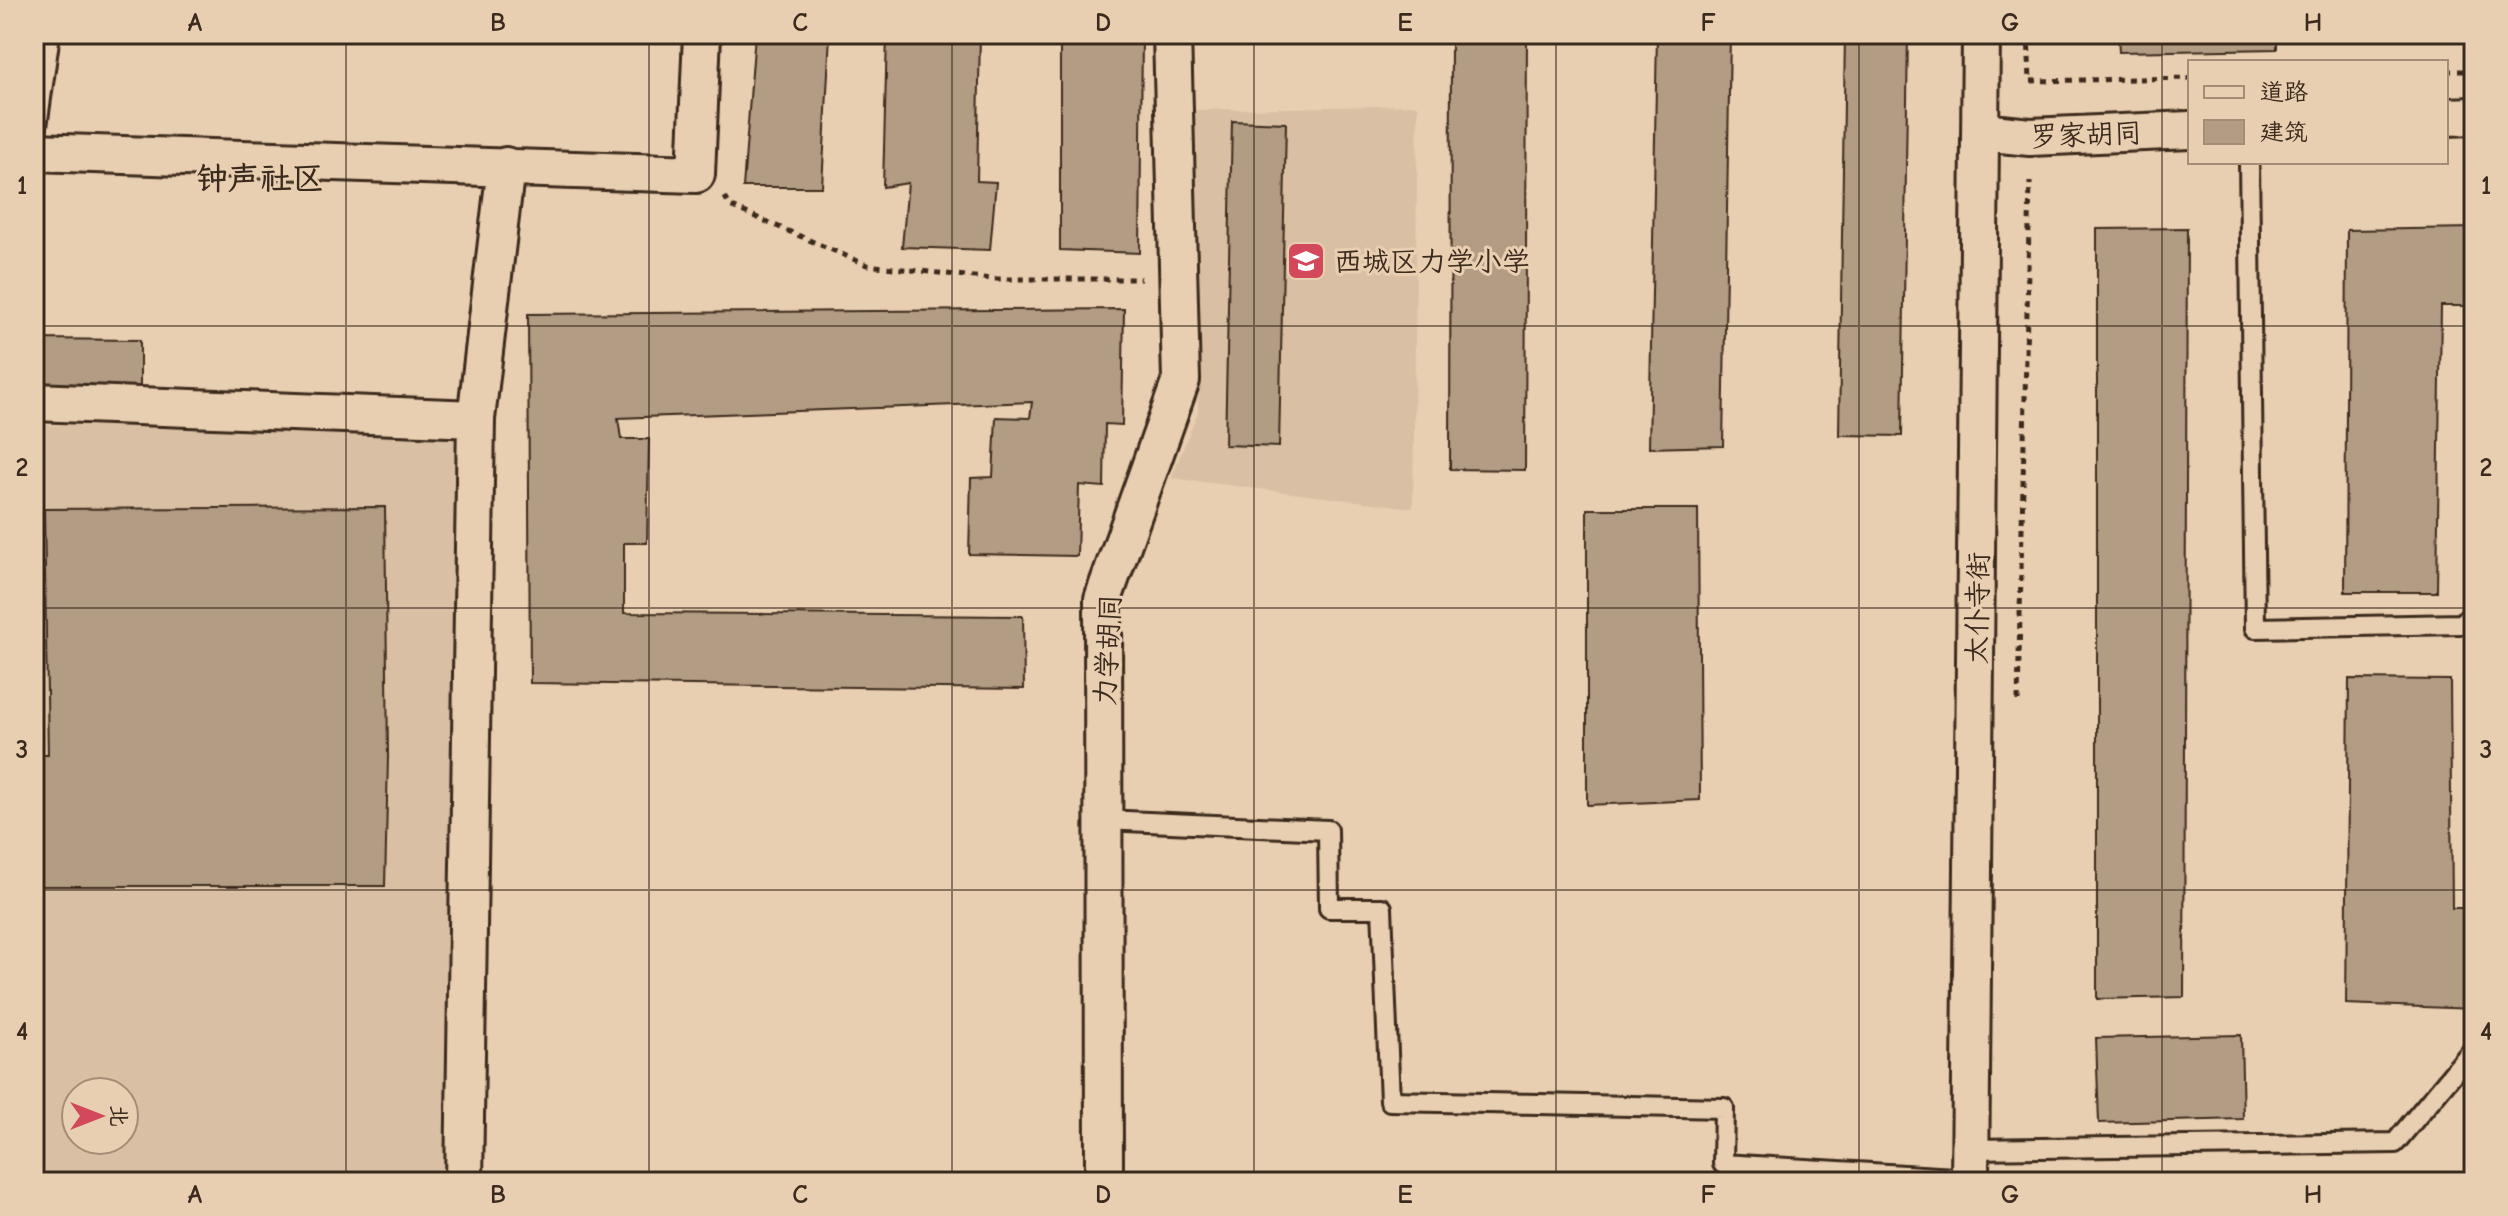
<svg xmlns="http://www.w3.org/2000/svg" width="2508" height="1216" font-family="'Comic Neue','LXGW WenKai TC',sans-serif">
<rect width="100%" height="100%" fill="#e9cfb1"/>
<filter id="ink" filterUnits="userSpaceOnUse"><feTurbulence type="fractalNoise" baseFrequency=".0125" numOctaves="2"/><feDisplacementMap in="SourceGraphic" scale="16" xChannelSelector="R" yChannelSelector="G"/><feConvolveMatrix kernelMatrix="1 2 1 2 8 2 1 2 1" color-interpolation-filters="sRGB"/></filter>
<g filter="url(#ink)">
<path fill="#d9c0a4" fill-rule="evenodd" d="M 1418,105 L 1413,508 L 1171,478 L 1198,412 L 1194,110 Z
M 34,425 L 469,428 L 446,1182 L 34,1182 ZM 76,1092 L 124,1092 L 124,1140 L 76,1140 Z"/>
<path fill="#b39c84" stroke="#3b2a1e" stroke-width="2" d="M 755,34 L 830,34 L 822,187 L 743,187 Z
M 887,34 L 980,34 L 977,181 L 996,182 L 990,250 L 902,247 L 908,183 L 883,187 Z
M 1142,34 L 1140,253 L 1060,250 L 1060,36 Z
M 1451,34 L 1527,34 L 1525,470 L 1450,469 Z
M 1657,34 L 1730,34 L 1723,446 L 1649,448 Z
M 1845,34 L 1908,34 L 1902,436 L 1839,435 Z
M 2118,34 L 2277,34 L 2277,49 L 2119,52 Z
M 1232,121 L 1286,123 L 1279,447 L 1225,445 Z
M 2187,228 L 2184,997 L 2097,999 L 2097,229 Z
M 2474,228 L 2474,306 L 2441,306 L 2437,592 L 2345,592 L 2347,230 Z
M 1124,309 L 1122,425 L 1105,424 L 1104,487 L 1079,485 L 1077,556 L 969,554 L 971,478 L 993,477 L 996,417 L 1030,418 L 1032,402 L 618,418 L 621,439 L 649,439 L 647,543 L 624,543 L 624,613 L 1023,616 L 1024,689 L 530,683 L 528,314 Z
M 34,339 L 140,340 L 140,390 L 34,389 Z
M 385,507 L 388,757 L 385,886 L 34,886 L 34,755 L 48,755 L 44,509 Z
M 1587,509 L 1698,509 L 1700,800 L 1587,805 Z
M 2349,679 L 2450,680 L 2452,908 L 2474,908 L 2474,1009 L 2346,1004 Z
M 2241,1035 L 2243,1119 L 2099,1123 L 2096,1038 Z"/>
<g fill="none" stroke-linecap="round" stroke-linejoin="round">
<g stroke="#3b2a1e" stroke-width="24">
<path id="lane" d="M 34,148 L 50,34
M 2249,162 L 2255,628 L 2462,624 L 2474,611
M 1104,820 L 1328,830 L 1329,908 L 1382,908 L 1390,1101 L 1724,1108 L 1723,1164 L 1971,1179
M 1971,1149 L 2395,1143 L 2474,1048"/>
</g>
<g stroke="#3b2a1e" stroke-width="42">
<path id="street" d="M 2446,117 L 2474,116
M 1982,132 L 2030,137 L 2190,130
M 34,152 L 696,174 L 702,34
M 34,402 L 476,419
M 464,1182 L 476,419 L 506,166
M 1104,1182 L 1103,599 L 1181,380 L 1172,34
M 1970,1182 L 1981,34"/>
</g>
<path stroke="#3b2a1e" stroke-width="5" stroke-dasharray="6 6" stroke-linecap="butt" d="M 2028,34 L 2030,81 L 2190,78
M 2446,71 L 2474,71
M 725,197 L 730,206 L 867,265 L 992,279 L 1141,279
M 2018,701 L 2030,182"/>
<use href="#lane" stroke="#e9cfb1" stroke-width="18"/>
<use href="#street" stroke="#e9cfb1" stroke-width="36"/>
</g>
</g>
<path fill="none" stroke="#3b2a1e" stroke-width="2" stroke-opacity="0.55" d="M 346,34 L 346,1182M 649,34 L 649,1182M 952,34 L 952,1182M 1254,34 L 1254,1182M 1556,34 L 1556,1182M 1859,34 L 1859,1182M 2162,34 L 2162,1182M 34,326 L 2474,326M 34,608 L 2474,608M 34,890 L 2474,890"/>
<defs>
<g id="school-square" transform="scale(2)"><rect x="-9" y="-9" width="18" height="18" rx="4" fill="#d1495b" stroke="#e9cfb1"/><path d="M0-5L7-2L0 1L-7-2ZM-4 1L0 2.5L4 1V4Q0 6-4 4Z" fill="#fff"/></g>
</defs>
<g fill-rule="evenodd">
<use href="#school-square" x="1306" y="261"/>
</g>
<g text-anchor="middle" stroke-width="6" stroke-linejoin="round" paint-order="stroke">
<g font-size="28" fill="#3b2a1e" stroke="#e9cfb1">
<text transform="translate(2086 134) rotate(-2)" y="10">罗家胡同</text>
<text transform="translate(1977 608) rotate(-89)" y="10">太仆寺街</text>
<text transform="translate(1107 650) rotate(-87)" y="10">力学胡同</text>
</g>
<g font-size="28" fill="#3b2a1e" stroke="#e9cfb1" text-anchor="start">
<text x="1334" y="271">西城区力学小学</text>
</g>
<g font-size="32" font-weight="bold" fill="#3b2a1e" stroke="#e9cfb1">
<text x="260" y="189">钟声社区</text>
</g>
</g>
<rect width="2508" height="1216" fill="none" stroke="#e9cfb1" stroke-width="88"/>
<rect x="2188" y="60" width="260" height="104" fill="#e9cfb1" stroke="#a38d76" stroke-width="2"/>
<rect x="2204" y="86" width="40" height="12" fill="#e9cfb1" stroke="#a38d76" stroke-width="2"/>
<text x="2260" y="100" font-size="24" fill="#3b2a1e">道路</text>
<rect x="2204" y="120" width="40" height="24" fill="#b39c84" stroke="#a38d76" stroke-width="2"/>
<text x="2260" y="140" font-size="24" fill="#3b2a1e">建筑</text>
<g transform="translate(100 1116) rotate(90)"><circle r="38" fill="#e9cfb1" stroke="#a38d76" stroke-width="2"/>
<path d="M0-6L14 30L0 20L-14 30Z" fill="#d1495b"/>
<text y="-12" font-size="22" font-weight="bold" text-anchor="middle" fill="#3b2a1e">北</text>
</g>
<rect x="44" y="44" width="2420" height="1128" fill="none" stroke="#3b2a1e" stroke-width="3"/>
<g font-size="26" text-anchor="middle" font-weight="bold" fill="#3b2a1e">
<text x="195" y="31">A</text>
<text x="498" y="31">B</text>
<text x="800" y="31">C</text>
<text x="1103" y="31">D</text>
<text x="1405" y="31">E</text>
<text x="1708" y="31">F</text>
<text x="2010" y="31">G</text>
<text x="2313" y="31">H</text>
<text x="22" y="194">1</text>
<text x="2486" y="194">1</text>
<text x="22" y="476">2</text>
<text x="2486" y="476">2</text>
<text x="22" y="758">3</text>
<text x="2486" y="758">3</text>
<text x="22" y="1040">4</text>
<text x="2486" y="1040">4</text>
<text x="195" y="1203">A</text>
<text x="498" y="1203">B</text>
<text x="800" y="1203">C</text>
<text x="1103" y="1203">D</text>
<text x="1405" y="1203">E</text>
<text x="1708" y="1203">F</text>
<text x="2010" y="1203">G</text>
<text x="2313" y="1203">H</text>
</g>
</svg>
